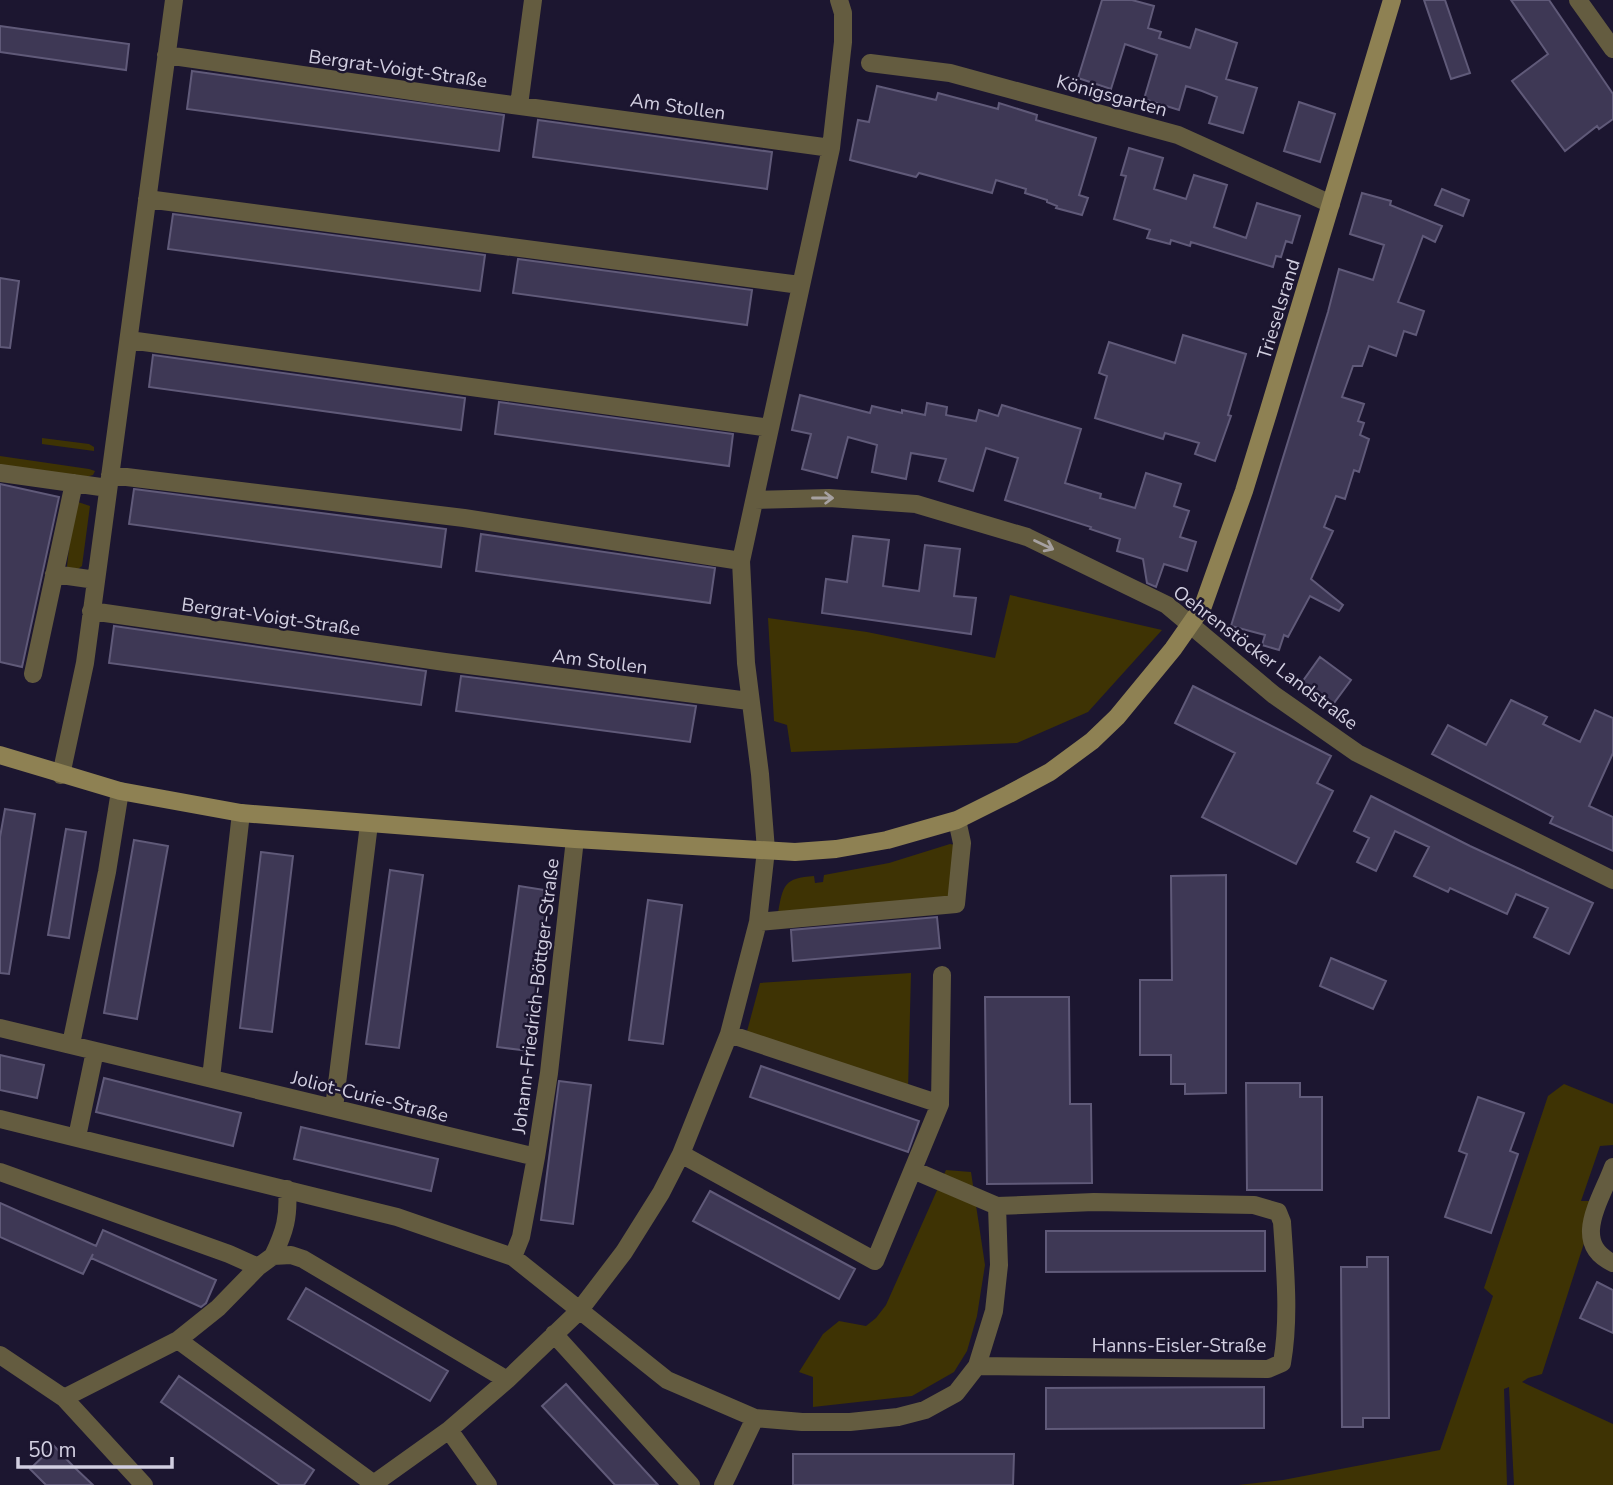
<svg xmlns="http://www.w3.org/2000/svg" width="1613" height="1485" font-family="'Nunito Sans',sans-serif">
<rect width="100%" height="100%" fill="#1c1630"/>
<path fill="#3e3304" d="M 42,438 L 89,444 L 94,447 L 94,451 L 42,444 Z
M 0,456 L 89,469 L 95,471 L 93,475 L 86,477 L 0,466 Z
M 78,502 L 90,506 L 82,566 L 78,569 L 68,568 L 67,566 L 74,505 Z
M 1010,595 L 1162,630 L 1088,712 L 1017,743 L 791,752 L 787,725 L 774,721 L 768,618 L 867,632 L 995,658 Z
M 950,844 L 955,845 L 952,890 L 948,896 L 778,913 C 783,885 784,878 814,876 L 815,883 L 823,882 L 824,875 L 889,863 Z
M 911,973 L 908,1091 L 746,1035 L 760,983 Z
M 1564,1084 L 1613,1104 L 1613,1145 L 1600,1146 L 1581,1201 L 1594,1201 L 1586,1237 L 1542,1374 L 1528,1378 L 1522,1382 L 1613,1424 L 1613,1485 L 1514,1485 L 1509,1387 L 1504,1389 L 1507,1485 L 1238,1485 L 1283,1480 L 1440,1450 L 1493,1296 L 1484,1288 L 1548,1096 Z
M 946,1170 L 971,1172 L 985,1265 L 977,1316 L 967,1351 L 954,1372 L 912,1396 L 813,1407 L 813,1377 L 799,1372 L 823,1334 L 839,1321 L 866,1326 L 876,1318 L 886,1305 Z"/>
<path fill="#3e3855" stroke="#605a79" stroke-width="2" d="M 1102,0 L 1132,0 L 1154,6 L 1148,28 L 1161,32 L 1159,38 L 1190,48 L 1196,29 L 1237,43 L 1226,79 L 1257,88 L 1243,133 L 1209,123 L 1217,97 L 1202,91 L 1186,86 L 1179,110 L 1144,99 L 1157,55 L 1125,44 L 1111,89 L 1078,78 Z
M 1424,0 L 1445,0 L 1470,73 L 1451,79 Z
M 1511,0 L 1549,0 L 1613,94 L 1613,119 L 1599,129 L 1597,126 L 1565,151 L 1512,81 L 1548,54 Z
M 0,26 L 129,44 L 126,70 L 0,52 Z
M 192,71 L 504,115 L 499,151 L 187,109 Z
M 877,86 L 936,100 L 938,93 L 998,109 L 999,103 L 1037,115 L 1036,120 L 1096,138 L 1079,195 L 1088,198 L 1082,215 L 1056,208 L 1057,206 L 1047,202 L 1047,200 L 1025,193 L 1026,189 L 996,180 L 992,193 L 919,173 L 916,177 L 850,160 L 858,120 L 869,122 Z
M 1299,102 L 1335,114 L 1320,162 L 1284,151 Z
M 538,120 L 772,152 L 767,189 L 533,157 Z
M 1129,148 L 1163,158 L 1154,189 L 1186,199 L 1194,175 L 1227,185 L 1214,227 L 1246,238 L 1257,203 L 1300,216 L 1292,243 L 1286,241 L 1281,257 L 1276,256 L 1273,267 L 1191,242 L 1190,246 L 1171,240 L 1170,244 L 1147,238 L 1150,230 L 1114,219 L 1126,176 L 1121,175 Z
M 1442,189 L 1469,200 L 1463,216 L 1435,205 Z
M 1362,193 L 1391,201 L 1390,205 L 1442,226 L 1435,242 L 1423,236 L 1398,302 L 1424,311 L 1416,335 L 1404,331 L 1396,356 L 1369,346 L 1362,366 L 1353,366 L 1342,397 L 1364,404 L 1358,421 L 1364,423 L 1360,435 L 1369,439 L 1359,472 L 1354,470 L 1345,499 L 1336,496 L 1324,527 L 1333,531 L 1311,579 L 1343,605 L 1339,611 L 1310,596 L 1288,637 L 1284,635 L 1279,650 L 1262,645 L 1265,635 L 1231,626 L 1328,312 L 1339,269 L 1373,280 L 1384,245 L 1350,234 Z
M 173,214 L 485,255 L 480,291 L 168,249 Z
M 518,259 L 752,290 L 747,325 L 513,293 Z
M 0,278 L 19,281 L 10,348 L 0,347 Z
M 1183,335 L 1246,354 L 1228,415 L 1231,416 L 1215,461 L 1195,454 L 1199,443 L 1165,433 L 1163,439 L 1095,418 L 1107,376 L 1099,373 L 1109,342 L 1175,363 Z
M 153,355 L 465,398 L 461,430 L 149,387 Z
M 800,395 L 870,413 L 872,406 L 902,413 L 902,410 L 925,415 L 927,403 L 947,407 L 946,415 L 976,421 L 979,410 L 998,416 L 1002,405 L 1081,429 L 1065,483 L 1101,494 L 1100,498 L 1135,508 L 1146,473 L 1181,484 L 1174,506 L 1189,511 L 1180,537 L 1196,542 L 1187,571 L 1164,564 L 1156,587 L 1147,583 L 1143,559 L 1117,551 L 1120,539 L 1090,529 L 1091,527 L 1005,500 L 1018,458 L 986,448 L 973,491 L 939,481 L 946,459 L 911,453 L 906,479 L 872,472 L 877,445 L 848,437 L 837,478 L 802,469 L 811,434 L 792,430 Z
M 499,402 L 733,434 L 729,466 L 495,434 Z
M 0,484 L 59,497 L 22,667 L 0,662 Z
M 134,489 L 446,529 L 441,567 L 129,524 Z
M 481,534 L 715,568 L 710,603 L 476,571 Z
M 853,536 L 889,540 L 883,586 L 919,591 L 925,545 L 960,549 L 954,596 L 976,598 L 971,634 L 822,613 L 826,579 L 847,582 Z
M 114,626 L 426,671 L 421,705 L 109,663 Z
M 1320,657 L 1351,680 L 1331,707 L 1300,685 Z
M 461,676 L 696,706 L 690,742 L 456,711 Z
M 1193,686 L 1331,756 L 1317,783 L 1333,791 L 1296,864 L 1202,817 L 1235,753 L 1175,723 Z
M 1511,700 L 1547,717 L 1543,724 L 1580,742 L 1595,710 L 1613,718 L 1613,753 L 1589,806 L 1613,817 L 1613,851 L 1550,823 L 1553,817 L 1432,754 L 1448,725 L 1486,745 Z
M 1371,796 L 1470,846 L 1593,903 L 1569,954 L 1534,937 L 1548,908 L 1516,894 L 1507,914 L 1450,888 L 1448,892 L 1414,876 L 1429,847 L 1395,831 L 1376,871 L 1357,862 L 1369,838 L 1354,831 Z
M 5,809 L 35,814 L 9,974 L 0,973 L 0,837 Z
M 66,829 L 86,832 L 69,938 L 48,935 Z
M 134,840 L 168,846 L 137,1019 L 104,1013 Z
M 261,852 L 293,856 L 272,1032 L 240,1028 Z
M 390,870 L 423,875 L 399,1048 L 366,1044 Z
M 1226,875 L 1226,1093 L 1185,1094 L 1185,1084 L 1171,1084 L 1171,1055 L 1140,1055 L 1140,980 L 1172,980 L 1171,876 Z
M 519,886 L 551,891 L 529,1051 L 497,1047 Z
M 648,900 L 682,905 L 663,1044 L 629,1040 Z
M 937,917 L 940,948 L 793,961 L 791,930 Z
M 1331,958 L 1386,981 L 1373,1009 L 1320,986 Z
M 985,997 L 1069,997 L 1070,1104 L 1091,1104 L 1092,1183 L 987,1184 Z
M 0,1055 L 44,1065 L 37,1098 L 0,1090 Z
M 761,1066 L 919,1121 L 908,1152 L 750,1097 Z
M 104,1078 L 241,1113 L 233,1146 L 96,1112 Z
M 559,1081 L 591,1085 L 573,1224 L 541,1220 Z
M 1246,1083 L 1300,1083 L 1300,1097 L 1322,1097 L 1322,1190 L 1247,1190 Z
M 1478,1097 L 1524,1113 L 1510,1151 L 1518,1154 L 1491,1233 L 1445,1217 L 1467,1154 L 1459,1151 Z
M 301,1127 L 438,1159 L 431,1191 L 294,1159 Z
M 710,1191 L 855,1269 L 839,1299 L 693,1221 Z
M 0,1203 L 96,1246 L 103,1230 L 216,1280 L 206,1303 L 201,1307 L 91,1258 L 93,1254 L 83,1274 L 0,1237 Z
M 1046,1231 L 1265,1231 L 1265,1271 L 1046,1272 Z
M 1367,1257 L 1388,1257 L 1389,1418 L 1363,1418 L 1363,1427 L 1342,1427 L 1341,1267 L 1367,1267 Z
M 1597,1282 L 1613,1290 L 1613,1333 L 1580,1318 Z
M 306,1288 L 448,1371 L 430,1401 L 288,1319 Z
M 179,1376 L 314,1470 L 304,1485 L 280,1485 L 161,1402 Z
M 566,1384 L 583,1403 L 658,1485 L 615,1485 L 542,1406 Z
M 1264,1387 L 1264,1428 L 1046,1429 L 1046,1388 Z
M 54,1446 L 73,1466 L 93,1485 L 46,1485 L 30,1469 Z
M 793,1454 L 1014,1454 L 1013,1485 L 793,1485 Z"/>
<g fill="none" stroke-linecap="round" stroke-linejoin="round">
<path stroke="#645c40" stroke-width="18" d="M 1578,0 L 1613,49
M 166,55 L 439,95 L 831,148
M 870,63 L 950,73 L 1178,135 L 1331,204
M 519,105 L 533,0
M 147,199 L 800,285
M 129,340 L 770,428
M 0,473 L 108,488
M 110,475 L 464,518 L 741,561
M 755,500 L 829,498 L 916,504 L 1027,537 L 1167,605 L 1274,695 L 1357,753 L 1613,880
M 54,574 L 96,580
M 91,611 L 445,662 L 749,701
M 33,674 L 74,483
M 61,775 L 85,663 L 174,0
M 758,922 L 956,904 L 962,843 L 957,820
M 0,1028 L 536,1157 L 521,1237 L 513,1257
M 729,1034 L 940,1104
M 71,1044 L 107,872 L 120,791
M 211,1078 L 241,813
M 334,1108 L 369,824
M 0,1119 L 397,1217 L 513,1257 L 667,1380 L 755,1418 L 802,1422 L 850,1422 L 898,1417 L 925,1410 L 956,1393 L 977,1366 L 994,1311 L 999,1265 L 997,1206
M 77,1137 L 95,1051
M 681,1154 L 875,1261 L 940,1104 L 942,975
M 536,1157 L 549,1073 L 575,839
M 1613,1167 C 1601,1200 1570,1243 1613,1263
M 913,1170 L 997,1206 L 1094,1202 L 1254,1205 L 1278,1212 L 1282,1222 C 1285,1268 1290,1317 1282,1363 L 1268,1369 L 977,1366
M 0,1172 L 229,1254 L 258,1267
M 273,1256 C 285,1231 289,1217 287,1189
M 554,1334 L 691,1485
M 178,1340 L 374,1484
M 0,1355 L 64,1398 L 144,1485
M 64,1398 L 178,1340 L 218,1308 L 258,1267 L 273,1256 L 291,1255 L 303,1259 L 507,1380
M 449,1430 L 488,1485
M 372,1485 L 449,1430 L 507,1380 L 579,1311 L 624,1252 L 661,1193 L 681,1154 L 729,1034 L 758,922 L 766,850 L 760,774 L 746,663 L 741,561 L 831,148 L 843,42 L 843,13 L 839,0
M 723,1485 L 755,1418"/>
<path stroke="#8e8153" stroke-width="18" d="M 0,755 L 120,791 L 241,813 L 575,839 L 795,852 L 836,849 L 887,840 L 957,820 L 1009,794 L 1050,772 L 1092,741 L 1117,717 L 1173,649 L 1203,606 L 1244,491 L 1268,413 L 1392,0"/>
</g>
<defs><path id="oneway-shaft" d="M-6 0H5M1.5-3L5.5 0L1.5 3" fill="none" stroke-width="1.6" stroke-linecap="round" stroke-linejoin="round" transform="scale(1.75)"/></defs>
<g stroke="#a6a1a1">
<use href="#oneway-shaft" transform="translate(823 498)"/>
<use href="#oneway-shaft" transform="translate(1044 545) rotate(25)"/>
</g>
<g text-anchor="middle" stroke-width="5" stroke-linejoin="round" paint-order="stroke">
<g font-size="19" fill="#d2cfe1" stroke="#1c1630">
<text transform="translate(398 68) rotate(8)" y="7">Bergrat-Voigt-Straße</text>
<text transform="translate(1112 95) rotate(15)" y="7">Königsgarten</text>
<text transform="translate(678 106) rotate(8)" y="7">Am Stollen</text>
<text transform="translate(1278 309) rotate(-73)" y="7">Trieselsrand</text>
<text transform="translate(271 616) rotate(8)" y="7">Bergrat-Voigt-Straße</text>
<text transform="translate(1266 657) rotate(37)" y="7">Oehrenstöcker Landstraße</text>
<text transform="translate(600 661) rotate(7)" y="7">Am Stollen</text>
<text transform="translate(535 996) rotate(-83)" y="7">Johann-Friedrich-Böttger-Straße</text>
<text transform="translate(370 1096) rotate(14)" y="7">Joliot-Curie-Straße</text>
<text x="1179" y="1352">Hanns-Eisler-Straße</text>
</g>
</g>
<path d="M18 1457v10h154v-10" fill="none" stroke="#d2cfe1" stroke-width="3.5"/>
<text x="28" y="1457" font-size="21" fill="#d2cfe1" stroke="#1c1630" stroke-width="5" paint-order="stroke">50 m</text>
</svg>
